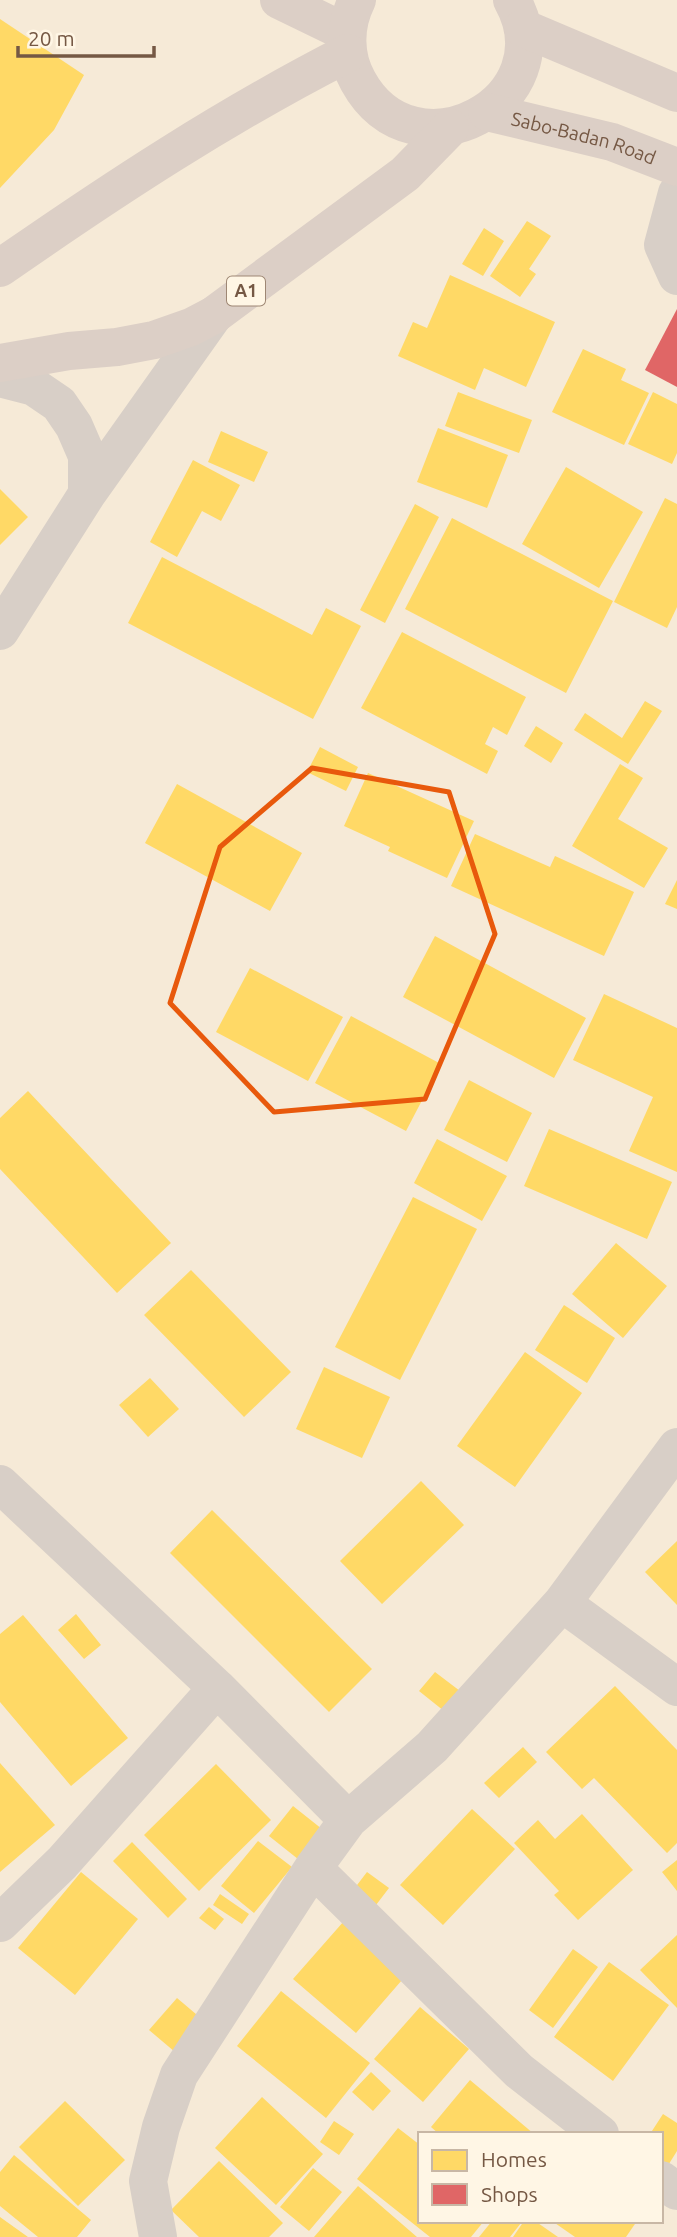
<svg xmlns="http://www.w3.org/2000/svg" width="677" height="2237" font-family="Ubuntu,sans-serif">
<rect width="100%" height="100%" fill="#f6f0e5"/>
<path fill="#f6ead7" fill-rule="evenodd" d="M 0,0 L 677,0 L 677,2237 L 0,2237 ZM 420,2134 L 661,2134 L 661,2221 L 420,2221 Z"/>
<path fill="#ffd966" d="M 0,19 L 84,75 L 54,130 L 0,188 Z
M 527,221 L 551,236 L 529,269 L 536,274 L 520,297 L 490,276 Z
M 484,228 L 504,241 L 483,276 L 462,264 Z
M 450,275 L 555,322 L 526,387 L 484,368 L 475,390 L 398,356 L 413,322 L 427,328 Z
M 583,349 L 626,369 L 621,380 L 649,393 L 624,445 L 552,412 Z
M 458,392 L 532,420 L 519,453 L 445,426 Z
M 653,392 L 677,404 L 677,453 L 672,464 L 628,444 Z
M 438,428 L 508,455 L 487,508 L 417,482 Z
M 221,431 L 268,452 L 254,482 L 208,462 Z
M 193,460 L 240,485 L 221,521 L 202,511 L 177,557 L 150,542 Z
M 566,467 L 643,512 L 599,588 L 522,544 Z
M 0,489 L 28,517 L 0,545 Z
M 665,498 L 677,504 L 677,607 L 667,628 L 614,602 Z
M 415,504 L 439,517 L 385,623 L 360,610 Z
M 452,518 L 613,601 L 566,693 L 405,609 Z
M 162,557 L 312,635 L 326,608 L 361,626 L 313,719 L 128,623 Z
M 402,632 L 526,697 L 507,735 L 493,727 L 485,744 L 498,751 L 487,774 L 361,708 Z
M 645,701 L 662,711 L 628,764 L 574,730 L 585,713 L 622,738 Z
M 536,726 L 563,743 L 551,763 L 524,746 Z
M 320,747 L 358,767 L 346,791 L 307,772 Z
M 620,764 L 643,778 L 618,819 L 668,848 L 644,888 L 572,846 Z
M 368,773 L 474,821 L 447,878 L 388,851 L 390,847 L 344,826 Z
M 177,784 L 302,853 L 270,911 L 145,843 Z
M 475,834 L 550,867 L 555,856 L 634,892 L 604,956 L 451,886 Z
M 677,880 L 677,909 L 665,904 Z
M 435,936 L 586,1018 L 554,1078 L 403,997 Z
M 250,968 L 343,1017 L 308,1081 L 216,1032 Z
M 604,994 L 677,1028 L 677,1172 L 629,1151 L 653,1097 L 573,1060 Z
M 351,1016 L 441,1064 L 406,1131 L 315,1083 Z
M 469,1080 L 532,1113 L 507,1162 L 444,1130 Z
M 28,1091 L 171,1243 L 117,1293 L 0,1169 L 0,1118 Z
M 549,1129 L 672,1182 L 647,1239 L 524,1186 Z
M 437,1139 L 507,1176 L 482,1221 L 414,1183 Z
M 413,1197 L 477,1229 L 400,1380 L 335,1347 Z
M 616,1243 L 667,1286 L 623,1338 L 572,1294 Z
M 191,1270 L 291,1372 L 244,1417 L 144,1315 Z
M 564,1305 L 615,1338 L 587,1383 L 535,1350 Z
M 525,1352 L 582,1393 L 515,1487 L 457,1446 Z
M 324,1367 L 390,1397 L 362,1458 L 296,1429 Z
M 150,1378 L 179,1409 L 148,1437 L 119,1405 Z
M 421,1481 L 464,1525 L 382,1604 L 340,1561 Z
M 212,1510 L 372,1669 L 329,1712 L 170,1553 Z
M 677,1541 L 677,1605 L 645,1572 Z
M 76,1614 L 101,1645 L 84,1659 L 58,1630 Z
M 23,1615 L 128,1738 L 71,1786 L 0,1702 L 0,1634 Z
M 435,1672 L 460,1691 L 444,1711 L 419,1691 Z
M 615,1686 L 677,1750 L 677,1843 L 667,1853 L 594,1778 L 582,1789 L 546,1752 Z
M 523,1747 L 537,1762 L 499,1798 L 484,1783 Z
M 0,1763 L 55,1825 L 0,1872 Z
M 216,1764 L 271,1820 L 199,1891 L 144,1835 Z
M 293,1806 L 327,1833 L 303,1863 L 269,1836 Z
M 472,1809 L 515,1849 L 443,1925 L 400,1885 Z
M 582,1814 L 633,1870 L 578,1920 L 554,1895 L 559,1891 L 514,1843 L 538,1820 L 555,1839 Z
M 258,1841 L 292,1867 L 254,1913 L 221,1886 Z
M 132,1842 L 187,1899 L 168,1918 L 113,1861 Z
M 677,1860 L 677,1891 L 662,1872 Z
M 81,1872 L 138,1919 L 75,1995 L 18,1948 Z
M 367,1872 L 389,1888 L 376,1905 L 354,1889 Z
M 220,1894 L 249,1914 L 242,1924 L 213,1905 Z
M 209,1907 L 224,1919 L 215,1930 L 199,1918 Z
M 344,1921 L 402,1980 L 356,2033 L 293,1979 Z
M 677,1935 L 677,2008 L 640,1970 Z
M 573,1949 L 598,1967 L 553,2028 L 529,2010 Z
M 609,1962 L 669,2005 L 613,2081 L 554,2037 Z
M 281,1991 L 370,2063 L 326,2118 L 237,2046 Z
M 177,1998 L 203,2020 L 175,2052 L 149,2030 Z
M 420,2007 L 469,2049 L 423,2102 L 374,2059 Z
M 371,2072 L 391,2091 L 373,2111 L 352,2092 Z
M 470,2080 L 534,2134 L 439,2134 L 431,2127 Z
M 262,2097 L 323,2154 L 276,2205 L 215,2148 Z
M 65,2101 L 125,2160 L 78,2206 L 19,2147 Z
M 663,2114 L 677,2123 L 677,2151 L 667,2167 L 661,2163 L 661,2134 L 650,2134 Z
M 334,2121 L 354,2134 L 339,2155 L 320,2142 Z
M 398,2128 L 420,2145 L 420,2221 L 484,2221 L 471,2237 L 430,2237 L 357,2179 Z
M 14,2155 L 91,2220 L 77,2237 L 38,2237 L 0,2206 L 0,2172 Z
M 219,2161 L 283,2223 L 269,2237 L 199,2237 L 171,2210 Z
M 313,2168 L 342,2192 L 309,2231 L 280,2207 Z
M 358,2186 L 417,2237 L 314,2237 Z
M 0,2217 L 28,2237 L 0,2237 Z
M 492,2221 L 519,2221 L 521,2223 L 510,2237 L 479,2237 Z
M 524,2221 L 535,2221 L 558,2237 L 513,2237 Z
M 552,2221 L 637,2221 L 626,2237 L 575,2237 Z"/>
<path fill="#e06666" d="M 677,309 L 677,387 L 645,370 Z"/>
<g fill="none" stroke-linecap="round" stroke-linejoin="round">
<path stroke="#d8cfc7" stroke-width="38" d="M 677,193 L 663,245 L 677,276
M 0,378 L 34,387 L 59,404 L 74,426 L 87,456 L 87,494
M 0,631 L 87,494 L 214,315
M 0,1484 L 217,1688 L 348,1820
M 562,1603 L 677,1687
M 313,1868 L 519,2071 L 600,2134
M 0,1923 L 62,1863 L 217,1688
M 661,2180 L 677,2191
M 158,2237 L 148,2181 L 161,2127 L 179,2075 L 313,1868 L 348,1820 L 432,1747 L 562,1603 L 677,1447"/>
<g stroke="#dccfc6" stroke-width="38">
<path d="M 279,0 L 347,33"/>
<path d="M 357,0 C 344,26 344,56 358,81 C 414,183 568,101 512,0"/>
<path d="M 523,28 L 677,93"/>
<path id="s1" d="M 487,112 L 612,142 L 677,167"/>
<path d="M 0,268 C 112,190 226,115 348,53"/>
<path d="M 0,363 L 69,351 L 117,347 L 154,340 L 191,327 L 214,315 L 405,174 L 450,128"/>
</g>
</g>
<path fill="none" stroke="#e8590c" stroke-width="5" stroke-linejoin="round" d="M 312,768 L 449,792 L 495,934 L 425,1099 L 274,1112 L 170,1003 L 220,847 Z"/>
<g text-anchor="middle" stroke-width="7" stroke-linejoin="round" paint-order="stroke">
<rect fill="#fff6e5" stroke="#9e8774" stroke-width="2" x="227" y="276.5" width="38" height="29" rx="5"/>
<g font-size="18" font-weight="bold" fill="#755844">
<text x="246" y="297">A1</text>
</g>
<g font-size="19" fill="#755844" stroke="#fff6e5">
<text dy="7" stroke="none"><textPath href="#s1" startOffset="100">Sabo-Badan Road</textPath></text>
</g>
</g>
<rect x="418" y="2132" width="245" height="91" fill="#fff6e5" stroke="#c8b7a5" stroke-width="2"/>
<rect x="432" y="2150" width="35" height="21" fill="#ffd966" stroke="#c8b7a5" stroke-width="2"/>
<text x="481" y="2167" font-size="21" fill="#755844">Homes</text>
<rect x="432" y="2184" width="35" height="21" fill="#e06666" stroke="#c8b7a5" stroke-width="2"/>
<text x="481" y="2202" font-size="21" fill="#755844">Shops</text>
<path d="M18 46v10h136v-10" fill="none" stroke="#755844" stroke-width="3.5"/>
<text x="28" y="46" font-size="21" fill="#755844" stroke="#fff6e5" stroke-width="5" paint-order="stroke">20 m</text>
</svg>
